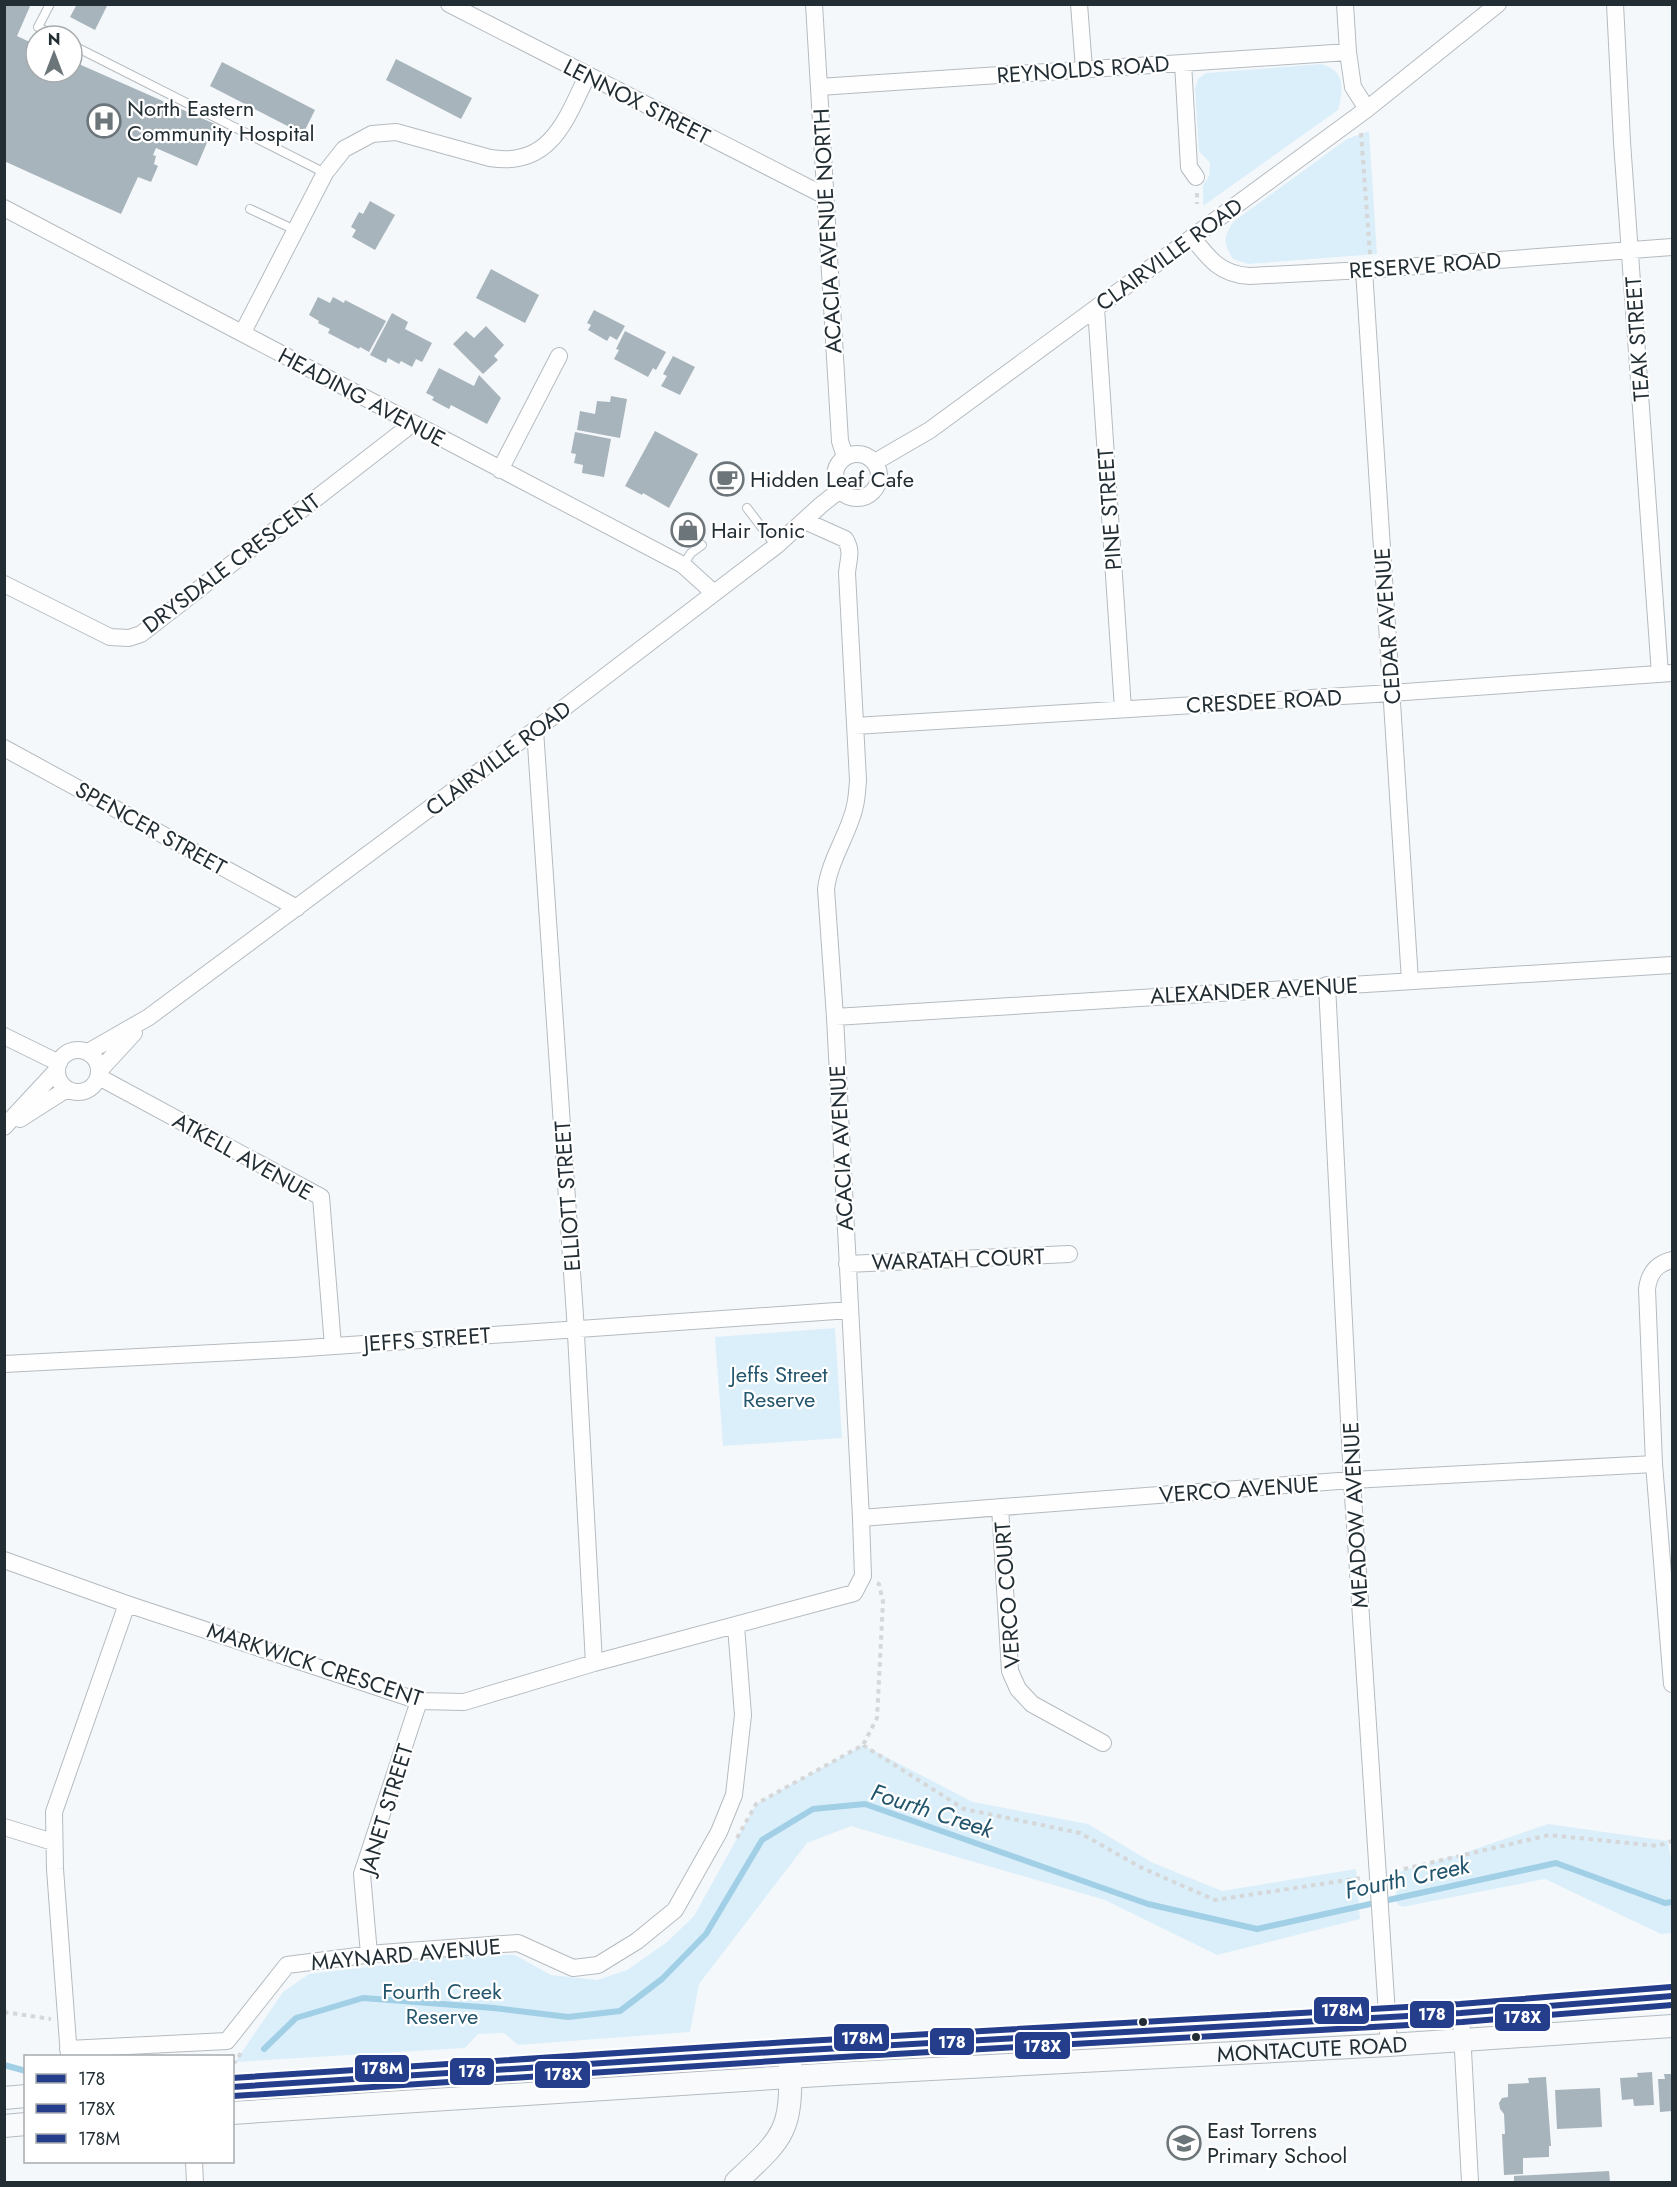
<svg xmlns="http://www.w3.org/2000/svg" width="1677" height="2187" font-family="Jost,sans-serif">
<rect width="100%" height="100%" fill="#f5f8fb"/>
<path fill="#dbeffa" d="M 1322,64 C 1345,71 1344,88 1338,110 L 1203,206 L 1203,185 L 1209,176 L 1210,163 L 1199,151 L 1195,88 L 1198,79 L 1206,73 Z
M 1369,131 L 1377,254 L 1248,264 L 1233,259 C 1223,242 1223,239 1233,222 L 1347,139 Z
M 835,1328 L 842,1438 L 723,1446 L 715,1337 Z
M 863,1745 L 973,1802 L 1088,1824 L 1151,1862 L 1222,1891 L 1356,1869 L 1360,1919 L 1217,1955 L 1105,1900 L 851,1826 L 807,1843 L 699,1984 L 690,2032 L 518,2045 L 504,2033 L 478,2034 L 465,2048 L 235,2062 L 283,1992 L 309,1974 L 475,1954 L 515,1955 L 551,1975 L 597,1980 L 627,1970 L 667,1942 L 694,1916 L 756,1804 Z
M 1548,1824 L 1668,1841 L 1672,1866 L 1672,1933 L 1661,1934 L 1545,1879 L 1402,1907 L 1397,1904 L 1395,1873 L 1461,1854 Z"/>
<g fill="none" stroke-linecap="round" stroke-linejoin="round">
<path stroke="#a1cfe6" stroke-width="6" d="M 264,2049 L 296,2018 L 363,1998 L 494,2008 L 568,2017 L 620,2011 L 662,1979 L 706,1934 L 762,1840 L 813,1809 L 865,1804 L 1148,1904 L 1257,1929 L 1556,1863 L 1665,1903 L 1672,1902
M 4,2065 L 26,2071"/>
</g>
<path fill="#a7b4bc" d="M 4,4 L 31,4 L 17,36 L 36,45 L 36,72 L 72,72 L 72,61 L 215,124 L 197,166 L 156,148 L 153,155 L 156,156 L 154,164 L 158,166 L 151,182 L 138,177 L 121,214 L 4,161 Z
M 77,4 L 108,4 L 95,30 L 70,17 Z
M 396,59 L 472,98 L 461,119 L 386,80 Z
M 222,62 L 315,110 L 303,134 L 210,86 Z
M 370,201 L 395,215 L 375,250 L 352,237 L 356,230 L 351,227 L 359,212 L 363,214 Z
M 491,269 L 539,295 L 525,323 L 476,298 Z
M 318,297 L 330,303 L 333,297 L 344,303 L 345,300 L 386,321 L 369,352 L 360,347 L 359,349 L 328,333 L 330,329 L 318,323 L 319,321 L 309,315 Z
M 594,310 L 625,326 L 617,340 L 610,336 L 607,341 L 588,330 L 591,325 L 587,323 Z
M 392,313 L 408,322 L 405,329 L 432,343 L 422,362 L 416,359 L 412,367 L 401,361 L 399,364 L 388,358 L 386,363 L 370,355 Z
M 486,326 L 504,345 L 494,356 L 498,360 L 483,374 L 453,344 L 466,331 L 474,338 Z
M 625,331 L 666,352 L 656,370 L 653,368 L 648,377 L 614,359 L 619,350 L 616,349 Z
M 673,356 L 695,367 L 680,395 L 661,386 L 667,376 L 663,374 Z
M 439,368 L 474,386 L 479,375 L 501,398 L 487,424 L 451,405 L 449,409 L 432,400 L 434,397 L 426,393 Z
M 611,396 L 627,399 L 620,438 L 577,430 L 580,411 L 595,414 L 597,401 L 610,402 Z
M 655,431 L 698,454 L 669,508 L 643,493 L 642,495 L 625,486 Z
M 575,432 L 611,439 L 604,477 L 582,473 L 583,465 L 574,463 L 576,454 L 571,453 Z
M 1652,2072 L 1654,2105 L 1634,2106 L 1633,2099 L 1622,2100 L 1620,2078 L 1638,2077 L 1637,2073 Z
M 1664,2074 L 1672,2074 L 1672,2111 L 1660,2112 L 1658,2079 L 1665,2079 Z
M 1546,2077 L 1551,2146 L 1549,2146 L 1549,2157 L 1523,2158 L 1523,2174 L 1504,2175 L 1502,2134 L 1505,2134 L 1504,2114 L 1500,2109 L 1499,2103 L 1502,2098 L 1508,2097 L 1508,2084 L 1529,2083 L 1528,2078 Z
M 1600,2088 L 1602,2127 L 1557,2129 L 1555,2090 Z
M 1609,2171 L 1610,2182 L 1514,2182 L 1514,2176 Z"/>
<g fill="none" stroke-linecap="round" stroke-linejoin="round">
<g stroke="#b4bbc0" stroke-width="10">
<path id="lane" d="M 50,4 L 38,27 L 55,36
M 72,45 L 325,173
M 250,209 L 295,230
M 747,508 L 776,546
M 683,565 L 691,553 L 702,545"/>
</g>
<g stroke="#b4bbc0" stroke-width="18">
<path id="street" d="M 449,4 L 825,196
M 814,4 L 840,441 L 845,457
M 1079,4 L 1084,69
M 1345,4 L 1348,52 L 1353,87 L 1367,109
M 1615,4 L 1622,142 L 1660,674
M 1183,63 L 1189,167 L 1196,177
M 819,87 L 1348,52
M 4,208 C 231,326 456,447 683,565 L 714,593
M 1192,237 C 1209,259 1221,275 1250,276 L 1364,270 L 1672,247
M 1364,270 L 1410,981
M 1096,308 L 1123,709
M 243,332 L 325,173 L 344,149 L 372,134 L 396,132 L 490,158 C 550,168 566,120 587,76
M835 476a22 22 0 1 1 44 0a22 22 0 1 1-44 0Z
M 875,462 L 930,430 L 1096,308 L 1367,109 L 1498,4
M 500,470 L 559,356
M 4,584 L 110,637 L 129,638 L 141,634 L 412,424
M 855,726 L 1391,693 L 1672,673
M 535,730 L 575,1316 L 594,1663
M 4,748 L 297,908
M 1327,985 L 1352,1480 L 1389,2045
M 835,1017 L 1672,965
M 4,1036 L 59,1063
M57 1071a21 21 0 1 1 42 0a21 21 0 1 1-42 0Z
M 88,1052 L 149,1017 L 535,730 L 776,546 L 821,505 L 840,490
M 100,1070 L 134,1033
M 99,1077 L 321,1197 L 333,1346
M 20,1119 L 67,1089
M 4,1127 L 57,1070
M 1672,1260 C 1656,1264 1649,1273 1647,1289 L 1654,1464 L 1672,1684
M 847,1264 L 1069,1254
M 4,1364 L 292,1349 L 850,1310
M 1000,1507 L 1010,1671 L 1018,1689 L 1032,1704 L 1103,1743
M 861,1518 L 1352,1480 L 1654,1464
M 4,1560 L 127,1604 L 419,1701 L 464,1702 L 594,1663 L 854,1593 L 863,1576 L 861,1518 L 835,1017 L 826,889 C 829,865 842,844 850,822 C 856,808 857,795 858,780 L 847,573 C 848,560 853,551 845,539 L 805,521
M 4,1827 L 53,1842
M 369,1954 L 362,1874 L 419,1701
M 1461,2013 L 1470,2182
M 68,2049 L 227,2041 L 287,1965 L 381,1953 L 518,1943 L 573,1968 L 598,1965 L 637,1941 L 675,1910 L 719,1832 L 734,1795 L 743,1715 L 736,1626
M 69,2056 L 55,1869 L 54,1812 L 127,1604
M 194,2162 L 195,2182"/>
</g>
<g stroke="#b4bbc0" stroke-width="24">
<g id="secondary">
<path d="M 232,2087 L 789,2051 L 1461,2013 L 1672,1996"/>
<path d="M 4,2098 L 26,2096"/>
<path id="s1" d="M 232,2113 L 836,2074 L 1389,2045 L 1672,2026"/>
<path d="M 4,2126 L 26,2124"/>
<path d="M 736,2182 C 784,2137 792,2132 790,2063"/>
</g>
</g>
<path stroke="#d6d7d8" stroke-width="4" stroke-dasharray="4.5 4.5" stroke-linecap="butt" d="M 1361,133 L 1370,254
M 1197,193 L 1197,204
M 863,1745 L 964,1809 L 1080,1833 L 1142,1868 L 1215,1900 L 1361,1878
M 737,1838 L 756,1804 L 863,1745 L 877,1718 L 883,1602 L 879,1584 L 877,1583
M 1395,1871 L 1549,1835 L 1658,1846 L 1672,1841
M 4,2012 L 51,2019
M 232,2062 L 235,2062 L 241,2053"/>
<use href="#lane" stroke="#fefefe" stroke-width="8"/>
<use href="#street" stroke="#fefefe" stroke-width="16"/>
<use href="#secondary" stroke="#f8fafb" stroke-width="22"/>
<g stroke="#fff" stroke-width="10">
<path id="bus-1" d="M 232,2087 L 789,2051 L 1461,2013 L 1672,1996"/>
</g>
<g stroke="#fff" stroke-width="10">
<path id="bus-2" d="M 233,2096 L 790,2060 L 1462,2022 L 1672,2005"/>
</g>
<g stroke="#fff" stroke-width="10">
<path id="bus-3" d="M 232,2078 L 788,2042 L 1460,2004 L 1671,1987"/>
</g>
<use href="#bus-1" stroke="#243e8c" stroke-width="6"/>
<use href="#bus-2" stroke="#243e8c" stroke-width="6"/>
<use href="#bus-3" stroke="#243e8c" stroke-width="6"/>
</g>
<defs>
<g id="hospital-ring" transform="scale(1.725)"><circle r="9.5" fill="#fff" stroke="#6c757a" stroke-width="1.5"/><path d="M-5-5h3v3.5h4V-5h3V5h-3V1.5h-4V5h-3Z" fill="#6c757a"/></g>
<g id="cafe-ring" transform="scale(1.725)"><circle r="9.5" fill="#fff" stroke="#6c757a" stroke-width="1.5"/><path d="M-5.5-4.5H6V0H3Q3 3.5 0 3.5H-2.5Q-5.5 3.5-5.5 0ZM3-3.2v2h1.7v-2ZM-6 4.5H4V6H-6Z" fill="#6c757a"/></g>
<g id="shop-ring" transform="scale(1.725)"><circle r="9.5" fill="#fff" stroke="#6c757a" stroke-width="1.5"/><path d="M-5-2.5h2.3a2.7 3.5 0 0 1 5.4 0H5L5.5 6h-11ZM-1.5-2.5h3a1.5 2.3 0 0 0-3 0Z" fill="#6c757a"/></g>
<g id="school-ring" transform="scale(1.725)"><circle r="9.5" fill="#fff" stroke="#6c757a" stroke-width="1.5"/><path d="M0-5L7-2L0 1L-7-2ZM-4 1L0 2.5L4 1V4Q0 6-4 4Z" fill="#6c757a"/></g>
</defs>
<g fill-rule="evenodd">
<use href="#hospital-ring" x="104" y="121"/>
<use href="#cafe-ring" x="727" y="479"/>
<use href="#shop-ring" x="688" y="530"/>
<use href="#school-ring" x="1184" y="2143"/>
</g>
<g fill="#222e34" stroke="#fff" stroke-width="2">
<circle cx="1143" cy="2022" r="5"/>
<circle cx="1196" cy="2037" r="5"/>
</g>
<g text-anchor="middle" stroke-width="4.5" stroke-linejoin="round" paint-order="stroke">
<g font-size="22" fill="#222e34" stroke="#fff">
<text transform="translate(1083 69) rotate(-4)" y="8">REYNOLDS ROAD</text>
<text transform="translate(637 101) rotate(27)" y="8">LENNOX STREET</text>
<text transform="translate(827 231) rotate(-93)" y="8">ACACIA AVENUE NORTH</text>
<text transform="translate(1169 254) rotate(-36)" y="8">CLAIRVILLE ROAD</text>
<text transform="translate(1425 265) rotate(-4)" y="8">RESERVE ROAD</text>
<text transform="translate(1637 339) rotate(-94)" y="8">TEAK STREET</text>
<text transform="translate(362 397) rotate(28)" y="8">HEADING AVENUE</text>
<text transform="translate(1109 509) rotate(-94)" y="8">PINE STREET</text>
<text transform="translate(231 563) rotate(-37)" y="8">DRYSDALE CRESCENT</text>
<text transform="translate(1387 626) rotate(-94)" y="8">CEDAR AVENUE</text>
<text transform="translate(1264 701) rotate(-3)" y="8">CRESDEE ROAD</text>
<text transform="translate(498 758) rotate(-37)" y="8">CLAIRVILLE ROAD</text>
<text transform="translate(151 828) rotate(29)" y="8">SPENCER STREET</text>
<text transform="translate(1254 990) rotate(-3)" y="8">ALEXANDER AVENUE</text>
<text transform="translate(841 1148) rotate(-93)" y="8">ACACIA AVENUE</text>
<text transform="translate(243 1156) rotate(29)" y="8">ATKELL AVENUE</text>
<text transform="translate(567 1196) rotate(-94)" y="8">ELLIOTT STREET</text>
<text transform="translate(958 1259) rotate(-2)" y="8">WARATAH COURT</text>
<text transform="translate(427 1339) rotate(-4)" y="8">JEFFS STREET</text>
<text transform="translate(1239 1489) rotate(-4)" y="8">VERCO AVENUE</text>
<text transform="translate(1355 1515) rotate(-93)" y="8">MEADOW AVENUE</text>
<text transform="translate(1007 1595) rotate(-94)" y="8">VERCO COURT</text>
<text transform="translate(315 1664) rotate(18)" y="8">MARKWICK CRESCENT</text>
<text transform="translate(386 1809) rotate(-73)" y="8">JANET STREET</text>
<text transform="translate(406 1954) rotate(-5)" y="8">MAYNARD AVENUE</text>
<text dy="8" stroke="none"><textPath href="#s1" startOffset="1082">MONTACUTE ROAD</textPath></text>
</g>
<g font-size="22" fill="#222e34" stroke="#fff" text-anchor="start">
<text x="127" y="116">North Eastern<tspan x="127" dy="25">Community Hospital</tspan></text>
<text x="750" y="487">Hidden Leaf Cafe</text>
<text x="711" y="538">Hair Tonic</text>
<text x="1207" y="2138">East Torrens<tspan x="1207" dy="25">Primary School</tspan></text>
</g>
<g font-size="22" fill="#24566d" stroke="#fff">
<text x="779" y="1382">Jeffs Street<tspan x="779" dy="25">Reserve</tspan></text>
<text x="442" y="1999">Fourth Creek<tspan x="442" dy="25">Reserve</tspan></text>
</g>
<g font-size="24" font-style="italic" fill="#22556c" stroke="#fff">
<text transform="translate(932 1811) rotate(18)" y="8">Fourth Creek</text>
<text transform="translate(1407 1878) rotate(-12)" y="8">Fourth Creek</text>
</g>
</g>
<g stroke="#fff" stroke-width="2">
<rect x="1313" y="1996" width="57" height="29" rx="6" fill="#243e8c"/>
<rect x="1409" y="2000" width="46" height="29" rx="6" fill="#243e8c"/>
<rect x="1494" y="2003" width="57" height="29" rx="6" fill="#243e8c"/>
<rect x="833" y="2023" width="57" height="29" rx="6" fill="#243e8c"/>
<rect x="929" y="2027" width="46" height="29" rx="6" fill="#243e8c"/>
<rect x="1014" y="2031" width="57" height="29" rx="6" fill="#243e8c"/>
<rect x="354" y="2054" width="56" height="29" rx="6" fill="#243e8c"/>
<rect x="449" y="2057" width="46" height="29" rx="6" fill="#243e8c"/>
<rect x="534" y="2060" width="57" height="29" rx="6" fill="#243e8c"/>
</g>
<g font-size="16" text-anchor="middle" font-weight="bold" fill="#fff">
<text x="1342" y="2016">178M</text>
<text x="1432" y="2020">178</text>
<text x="1522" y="2023">178X</text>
<text x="862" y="2044">178M</text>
<text x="952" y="2048">178</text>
<text x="1042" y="2052">178X</text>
<text x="382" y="2074">178M</text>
<text x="472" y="2077">178</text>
<text x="563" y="2080">178X</text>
</g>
<rect width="1677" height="2187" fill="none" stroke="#222e34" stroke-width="12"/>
<rect x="24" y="2055" width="210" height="108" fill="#ffffff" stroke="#a7abae" stroke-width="1.5"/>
<rect x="36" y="2074" width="30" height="9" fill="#243e8c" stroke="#a7abae" stroke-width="1.5"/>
<text x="78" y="2085" font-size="18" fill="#222e34">178</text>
<rect x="36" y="2104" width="30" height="9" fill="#243e8c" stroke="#a7abae" stroke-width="1.5"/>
<text x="78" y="2115" font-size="18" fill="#222e34">178X</text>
<rect x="36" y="2134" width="30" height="9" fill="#243e8c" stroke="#a7abae" stroke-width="1.5"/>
<text x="78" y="2145" font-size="18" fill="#222e34">178M</text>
<g transform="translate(54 54)"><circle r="28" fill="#ffffff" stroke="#a7abae" stroke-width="1.5"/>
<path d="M0-4.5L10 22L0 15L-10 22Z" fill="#6c757a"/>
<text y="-9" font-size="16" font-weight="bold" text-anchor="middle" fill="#222e34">N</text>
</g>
</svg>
